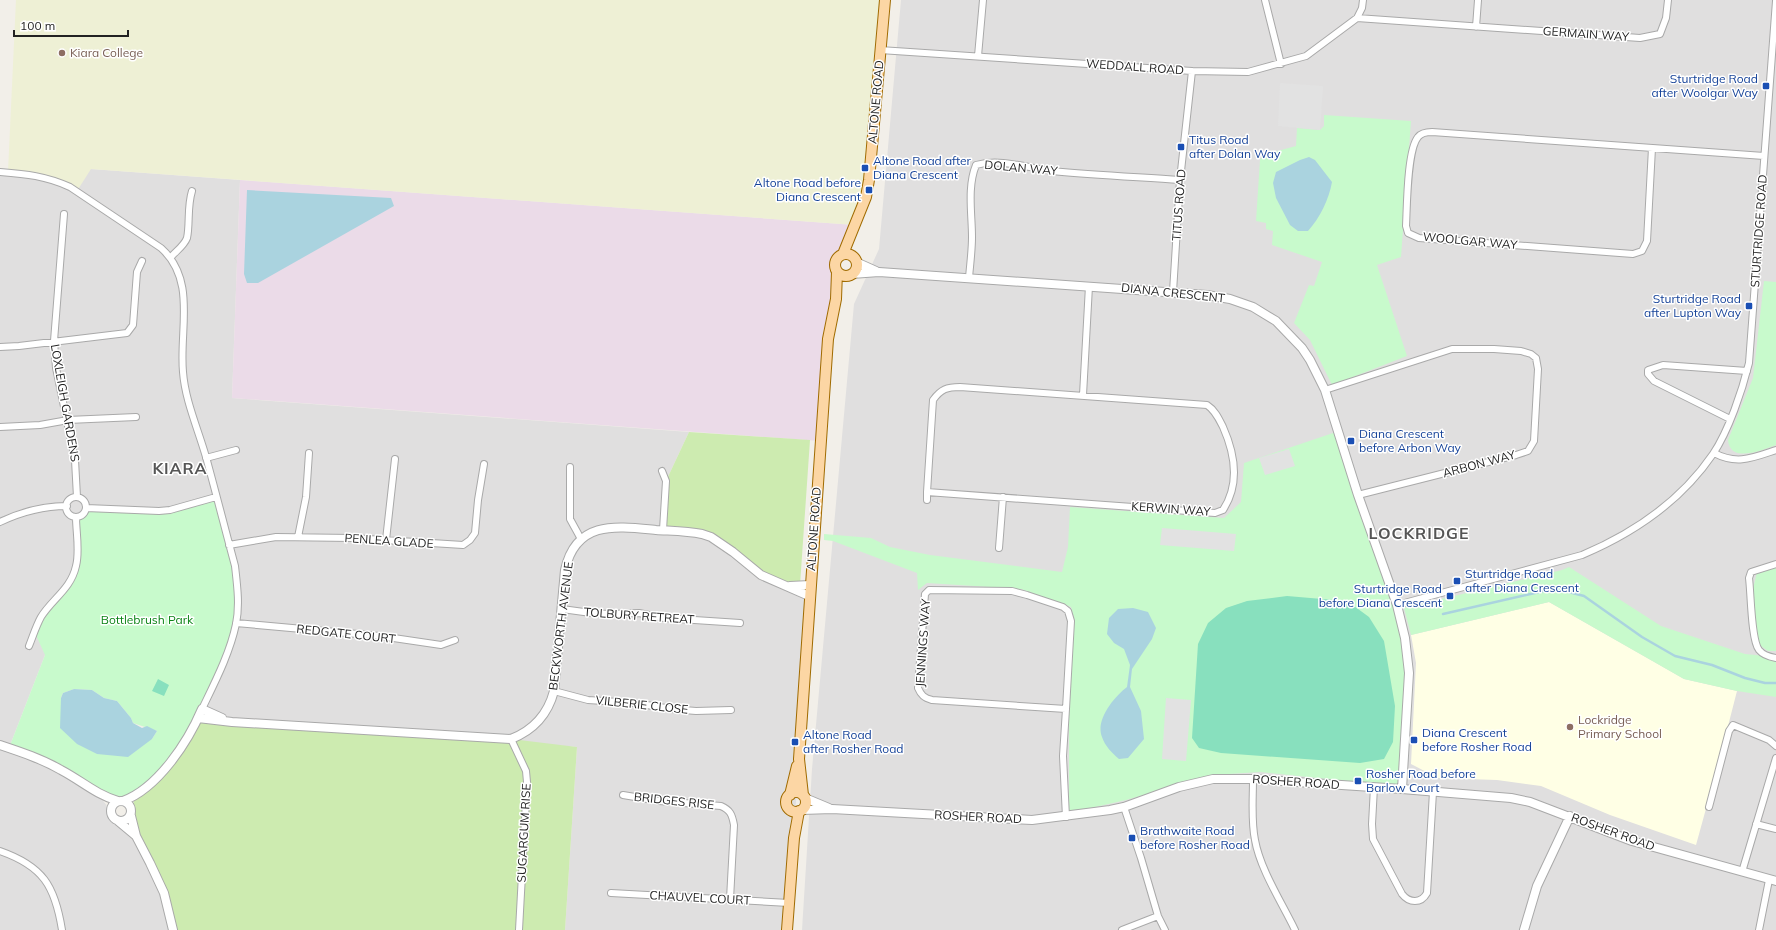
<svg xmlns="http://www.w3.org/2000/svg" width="1776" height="930" font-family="Mulish,sans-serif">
<rect width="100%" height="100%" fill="#f2efe9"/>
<path fill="#e0dfdf" d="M 901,0 L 1776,0 L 1776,930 L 802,930 L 812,769 L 854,304 L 879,249 Z
M 91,169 L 240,180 L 232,398 L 689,432 L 666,481 L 702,534 L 809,596 L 793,757 L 799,759 L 787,930 L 565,930 L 577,747 L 232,722 L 202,709 L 170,510 L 85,511 L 79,516 L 76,566 L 45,655 L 9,748 L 39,759 L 97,793 L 111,811 L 113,817 L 136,836 L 150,863 L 173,930 L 0,930 L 0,172 Z"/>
<path fill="#ebdbe8" d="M 240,180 L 855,225 L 835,265 L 820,441 L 232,398 Z"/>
<path fill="#ffffe5" d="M 1549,602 L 1684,679 L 1737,691 L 1718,765 L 1696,845 L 1610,815 L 1541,786 L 1497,780 L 1438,778 L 1411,764 L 1416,663 L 1411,635 Z"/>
<path fill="#eef0d5" d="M 16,0 L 885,0 L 872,157 L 855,225 L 91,169 L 77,191 L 70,187 L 8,172 Z"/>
<path fill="#cdebb0" d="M 689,432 L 810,440 L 800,585 L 789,586 L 761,575 L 711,537 L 663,530 L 666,481 Z
M 198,718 L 511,739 L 577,747 L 565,930 L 173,930 L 170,913 L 136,836 L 131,809 L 136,796 Z"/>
<path fill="#c8facc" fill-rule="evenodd" d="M 1324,115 L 1411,121 L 1401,257 L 1377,265 L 1407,356 L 1332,385 L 1310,340 L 1294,323 L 1309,285 L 1314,286 L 1322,262 L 1272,245 L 1273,231 L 1266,229 L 1266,223 L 1256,221 L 1260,160 L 1263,155 L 1296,146 L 1297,128 L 1320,130 L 1324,126 Z
M 1764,281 L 1776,282 L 1776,445 C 1762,450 1730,464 1728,440 L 1753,378 Z
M 1339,431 L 1407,648 L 1403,787 L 1260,772 L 1213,775 L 1126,800 L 1069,813 L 1069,709 L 1074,618 L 1071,607 L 1021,589 L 927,583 L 918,590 L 917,573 L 833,541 L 824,540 L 824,534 L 871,538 L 890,547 L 930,555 L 1062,572 L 1068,547 L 1070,507 L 1224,518 L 1241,502 L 1244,463 Z
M 216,497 L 235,566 L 238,599 L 230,642 L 189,736 L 136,796 L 119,802 L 74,777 L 9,748 L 45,655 L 35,633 L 76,566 L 76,517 L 83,514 L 86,508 L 159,511 ZM 74,689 L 92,690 L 104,698 L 117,701 L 131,718 L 133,723 L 157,731 L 152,739 L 61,710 L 61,698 L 63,693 Z
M 1776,565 L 1776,651 L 1768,651 L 1758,644 L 1752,593 L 1757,572 Z
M 1569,567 L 1661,626 L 1745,654 L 1776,657 L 1776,697 L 1737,691 L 1684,679 L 1549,602 L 1411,635 L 1404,608 L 1562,570 Z"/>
<path fill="#88e0be" d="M 1287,596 L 1334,600 L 1354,606 L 1369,617 L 1384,641 L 1395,706 L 1393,742 L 1384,759 L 1360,763 L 1221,753 L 1199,748 L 1192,738 L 1198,644 L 1208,623 L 1226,608 L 1247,601 Z
M 158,679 L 169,685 L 164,696 L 152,691 Z"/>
<path fill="#e2e2e2" d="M 1280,83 L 1323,86 L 1320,130 L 1278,126 Z
M 1289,449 L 1295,466 L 1265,475 L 1259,458 Z
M 1162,528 L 1236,534 L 1234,551 L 1160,545 Z
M 1166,698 L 1191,700 L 1186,761 L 1162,759 Z"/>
<path fill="#aad3df" d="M 1309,157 L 1315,160 L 1332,182 C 1329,199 1320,218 1308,231 L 1298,231 L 1290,225 L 1276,198 L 1273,183 L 1276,172 L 1300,160 Z
M 247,190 L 391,198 L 394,206 L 258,283 L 247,283 L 244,274 Z
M 1133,608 L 1148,612 L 1156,628 L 1152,639 L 1132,669 L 1130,687 L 1141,711 L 1144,739 L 1128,758 L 1119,759 C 1112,753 1105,746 1102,737 C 1095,720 1114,697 1127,687 L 1130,665 L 1124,649 L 1114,643 L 1107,634 L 1109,618 L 1118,609 Z
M 74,689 L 92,690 L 104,698 L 117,701 L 131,718 L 133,723 L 142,728 L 147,726 L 157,731 L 152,739 L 128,757 L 97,754 L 77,744 L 60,728 L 61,698 L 63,693 Z"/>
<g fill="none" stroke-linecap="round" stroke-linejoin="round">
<path stroke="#aad3df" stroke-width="2.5" d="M 1443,614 L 1548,590 L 1565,591 L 1584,596 L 1642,637 L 1675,656 L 1712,665 L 1745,678 L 1765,683 L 1776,683"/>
<g stroke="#a9a9a9" stroke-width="8">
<path id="minor" d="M 1265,0 L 1281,64
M 1357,18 L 1640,38 L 1660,34 L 1666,18 L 1668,0
M 1476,27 L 1478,0
M 880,50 L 1192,71 L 1248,72 L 1306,56 L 1357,18 L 1362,8 L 1363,0
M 978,56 L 983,0
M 1652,148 L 1647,241 L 1642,251 L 1633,254 L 1419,238 L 1408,233 L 1406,226 C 1407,208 1407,150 1418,137 C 1421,133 1427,132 1432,132 L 1764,156
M 0,172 C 26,174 46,176 70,187 L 161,248 C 197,280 179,330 183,372 C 185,400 198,429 206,457 C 216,493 225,529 235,566 C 237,584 240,605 236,624 C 230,653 215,682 202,709
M 64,214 L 54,341 L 56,368 L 75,460 L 77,497
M 171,257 C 176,251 184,246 187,238 C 190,224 187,207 192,191
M 969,278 C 970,265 972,251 972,237 C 972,214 967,187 976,165 C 1000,158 1028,168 1052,171 C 1094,175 1137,177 1180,180
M 1173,292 L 1180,180 L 1192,71
M 0,347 L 19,346 L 127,333 L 133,325 L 137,272 L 142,261
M 1325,390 L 1452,349 L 1494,349 L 1521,351 L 1531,354 L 1536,358 L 1538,369 L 1534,441 L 1528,451 L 1516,455 L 1358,495
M 1083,395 L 1089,286
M 1730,419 L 1654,381 L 1648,374 L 1648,370 L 1663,365 L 1747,371
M 0,427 L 40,425 L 68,420 L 136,417
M 1714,453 C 1737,465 1752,458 1776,450
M 206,458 L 236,450
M 570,467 L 570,519 L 581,539
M 662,471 L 666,481 L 663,530
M66 507a10 10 0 1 1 20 0a10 10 0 1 1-20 0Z
M 927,500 L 927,492 L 933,400 C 941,389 947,387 960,387 L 1207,405 C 1215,410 1219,419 1223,427 C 1235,454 1240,484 1223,510 L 1215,513 L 927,492
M 86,508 L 159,511 L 170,510 L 216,497
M 0,522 C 21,512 43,506 67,506
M 298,537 L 306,497 L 309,453
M 386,540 L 395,459
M 229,545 L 276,537 L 352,538 L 463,545 L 470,540 L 475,533 L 478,500 L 484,464
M 999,548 L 1003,497
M 1776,564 L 1751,572 L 1749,578 C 1751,593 1751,640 1759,650 C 1763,655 1770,657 1776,658
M 1397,605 L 1582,555 C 1634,533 1681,501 1713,454 C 1729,430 1742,391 1749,363 L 1776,1
M 562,609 L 591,613 L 609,614 L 639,613 L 664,618 L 740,623
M 236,623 L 380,636 L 441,645 L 455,640
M 29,646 C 33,636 36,626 41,617 C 52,599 71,589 76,566 C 80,551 76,532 76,517
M 554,691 L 588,700 L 634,703 L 672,709 L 696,711 L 731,710
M 511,739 L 526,771 L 527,782 L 519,930
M 1253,779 C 1253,799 1251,821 1255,840 C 1260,869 1282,903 1295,930
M 1374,787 L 1372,824 L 1373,839 L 1402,894 C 1409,903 1421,904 1427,893 L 1433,792
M 623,795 L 659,801 L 721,806 C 730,810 732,814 734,825 L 730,899
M 1124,807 L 1141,858 L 1158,916 L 1165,930
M 1709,807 L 1729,731 L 1733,725 L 1769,740 L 1776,746
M 1066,817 L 1063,756 L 1066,709 L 932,700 C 924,698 921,695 918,688 L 925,594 L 929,590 L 1012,591 L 1027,595 L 1063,607 L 1068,611 L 1071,621 L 1066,709
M 1756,824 L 1776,829
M 0,851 C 43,866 55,886 62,930
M 1742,872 L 1776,758
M 611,893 L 789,903
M 1122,930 L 1158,916
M 1759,930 L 1769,880"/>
</g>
<g stroke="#a9a9a9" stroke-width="10">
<path id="tertiary" d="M 856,262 L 876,271
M 852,274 L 879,272 L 1207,295 L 1230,299 L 1253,307 L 1276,321 L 1302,348 L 1310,360 L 1325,390 L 1358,495 L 1397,605 L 1405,638 L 1409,673 L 1402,789
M 790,586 L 810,585
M 198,718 L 232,722 L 511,739 C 534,730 548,714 554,691 L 565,570 C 576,520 616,526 656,530 C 672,531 687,531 702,534 L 711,537 L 733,552 L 761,575 L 809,596
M 0,745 C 21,752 42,759 61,770 C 82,781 95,794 118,801
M 805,798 L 829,808
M111 811a10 10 0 1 1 20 0a10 10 0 1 1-20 0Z
M 123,801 C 158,788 188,742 202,709 L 222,718
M 802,810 L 832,809 L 1032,820 L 1110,810 L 1124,807 L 1179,787 L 1213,779 L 1253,779 L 1402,789 L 1511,798 L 1530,802 L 1632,841 L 1776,881
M 131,816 L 136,836 L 150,863 L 164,893 L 173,930
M 118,821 L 136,836
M 1524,930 L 1537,886 L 1570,816"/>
</g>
<g stroke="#a06b00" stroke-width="12">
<path id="primary" d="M 843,254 L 866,197 L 869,180 L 885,0
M835 265a11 11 0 1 1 22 0a11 11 0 1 1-22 0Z
M786 802a10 10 0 1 1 20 0a10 10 0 1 1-20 0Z
M 790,795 L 797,766
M 803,795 L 799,759 L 828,339 L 836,299 L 837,272
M 787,930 L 794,838 L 799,811"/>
</g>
<use href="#minor" stroke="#fff" stroke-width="6"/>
<use href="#tertiary" stroke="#fff" stroke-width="8"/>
<use href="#primary" stroke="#fcd6a4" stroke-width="10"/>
</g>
<g fill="#8d6e63" stroke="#fff" stroke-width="1.5">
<circle cx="62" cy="53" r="4"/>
<circle cx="1570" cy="727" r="4"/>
</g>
<g fill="#1a4fb4" stroke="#fff" stroke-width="1.5">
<rect x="1762" y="82" width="8" height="8" rx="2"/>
<rect x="1177" y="143" width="8" height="8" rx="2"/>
<rect x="861" y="164" width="8" height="8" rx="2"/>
<rect x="865" y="186" width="8" height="8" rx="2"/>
<rect x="1745" y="302" width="8" height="8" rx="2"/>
<rect x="1347" y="437" width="8" height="8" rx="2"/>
<rect x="1453" y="577" width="8" height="8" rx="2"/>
<rect x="1446" y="592" width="8" height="8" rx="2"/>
<rect x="1410" y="736" width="8" height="8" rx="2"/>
<rect x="791" y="738" width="8" height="8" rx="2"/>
<rect x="1354" y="777" width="8" height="8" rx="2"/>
<rect x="1128" y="834" width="8" height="8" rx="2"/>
</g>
<g text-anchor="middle" stroke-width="3" stroke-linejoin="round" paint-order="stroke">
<g font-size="12" fill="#222" stroke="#fff">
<text transform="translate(1586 34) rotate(4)" y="4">GERMAIN WAY</text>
<text transform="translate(1135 67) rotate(4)" y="4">WEDDALL ROAD</text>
<text transform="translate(876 102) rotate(-85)" y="4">ALTONE ROAD</text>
<text transform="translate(1021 168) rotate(5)" y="4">DOLAN WAY</text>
<text transform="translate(1179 205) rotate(-86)" y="4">TITUS ROAD</text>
<text transform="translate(1759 231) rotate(-86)" y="4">STURTRIDGE ROAD</text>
<text transform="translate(1470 241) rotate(5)" y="4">WOOLGAR WAY</text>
<text transform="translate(1173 293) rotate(6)" y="4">DIANA CRESCENT</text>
<text transform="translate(65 403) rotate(80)" y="4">LOXLEIGH GARDENS</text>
<text transform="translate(1479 464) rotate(-15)" y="4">ARBON WAY</text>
<text transform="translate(1171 509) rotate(4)" y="4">KERWIN WAY</text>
<text transform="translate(814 529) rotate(-86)" y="4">ALTONE ROAD</text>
<text transform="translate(389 541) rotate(4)" y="4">PENLEA GLADE</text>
<text transform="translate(639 616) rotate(4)" y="4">TOLBURY RETREAT</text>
<text transform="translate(561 626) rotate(-83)" y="4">BECKWORTH AVENUE</text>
<text transform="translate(346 634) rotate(6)" y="4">REDGATE COURT</text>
<text transform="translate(923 643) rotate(-86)" y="4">JENNINGS WAY</text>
<text transform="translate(642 705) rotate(6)" y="4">VILBERIE CLOSE</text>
<text transform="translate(1296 782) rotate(4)" y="4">ROSHER ROAD</text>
<text transform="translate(674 801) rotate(6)" y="4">BRIDGES RISE</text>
<text transform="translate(978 817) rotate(3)" y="4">ROSHER ROAD</text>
<text transform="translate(1613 832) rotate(20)" y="4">ROSHER ROAD</text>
<text transform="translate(524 833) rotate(-87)" y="4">SUGARGUM RISE</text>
<text transform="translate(700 898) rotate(3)" y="4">CHAUVEL COURT</text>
</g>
<g font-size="12" fill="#785e54" stroke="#fff" text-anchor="start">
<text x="70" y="57">Kiara College</text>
<text x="1578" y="724">Lockridge<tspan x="1578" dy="14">Primary School</tspan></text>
</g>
<g font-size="12" fill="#164399" stroke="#fff" text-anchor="start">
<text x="1758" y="83" text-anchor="end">Sturtridge Road<tspan x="1758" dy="14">after Woolgar Way</tspan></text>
<text x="1189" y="144">Titus Road<tspan x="1189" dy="14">after Dolan Way</tspan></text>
<text x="873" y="165">Altone Road after<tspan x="873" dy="14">Diana Crescent</tspan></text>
<text x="861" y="187" text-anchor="end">Altone Road before<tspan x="861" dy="14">Diana Crescent</tspan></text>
<text x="1741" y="303" text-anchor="end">Sturtridge Road<tspan x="1741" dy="14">after Lupton Way</tspan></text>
<text x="1359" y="438">Diana Crescent<tspan x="1359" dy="14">before Arbon Way</tspan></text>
<text x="1465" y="578">Sturtridge Road<tspan x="1465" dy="14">after Diana Crescent</tspan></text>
<text x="1442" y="593" text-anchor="end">Sturtridge Road<tspan x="1442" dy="14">before Diana Crescent</tspan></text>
<text x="1422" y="737">Diana Crescent<tspan x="1422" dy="14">before Rosher Road</tspan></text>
<text x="803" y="739">Altone Road<tspan x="803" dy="14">after Rosher Road</tspan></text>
<text x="1366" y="778">Rosher Road before<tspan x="1366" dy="14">Barlow Court</tspan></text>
<text x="1140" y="835">Brathwaite Road<tspan x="1140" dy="14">before Rosher Road</tspan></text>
</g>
<g font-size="12" fill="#0c8416" stroke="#fff">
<text x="147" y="624">Bottlebrush Park</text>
</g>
<g font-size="16" font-weight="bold" letter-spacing="1" fill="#555" stroke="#fff">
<text x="180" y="474">KIARA</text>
<text x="1419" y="539">LOCKRIDGE</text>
</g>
</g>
<path d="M14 30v6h114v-6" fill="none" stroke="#222222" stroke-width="2"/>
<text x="20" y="30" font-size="12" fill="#222222" stroke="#ffffff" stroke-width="3" paint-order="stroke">100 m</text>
</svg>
